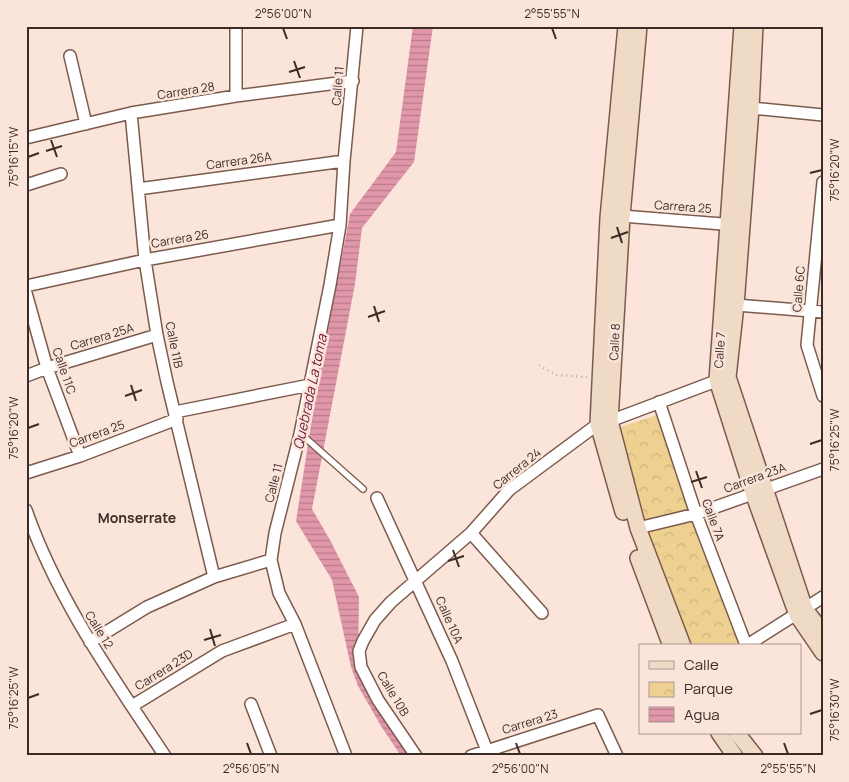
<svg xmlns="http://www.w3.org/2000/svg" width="849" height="782" font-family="Manrope,sans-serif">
<defs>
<pattern id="park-crowns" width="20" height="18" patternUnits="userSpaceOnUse" patternTransform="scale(1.25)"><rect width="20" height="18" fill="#eed091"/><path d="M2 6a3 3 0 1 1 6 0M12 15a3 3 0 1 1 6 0" fill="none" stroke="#cdb37d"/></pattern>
<pattern id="water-rules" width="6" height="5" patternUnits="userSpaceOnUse" patternTransform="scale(1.25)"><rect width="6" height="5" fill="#e197aa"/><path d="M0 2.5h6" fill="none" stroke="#b87b8a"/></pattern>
</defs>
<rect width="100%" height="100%" fill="#fbe4da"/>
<path fill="url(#park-crowns)" d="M 657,415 L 692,518 L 739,643 L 738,646 L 688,646 L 645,527 L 617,428 Z"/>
<path fill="url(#water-rules)" d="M 413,26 L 433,26 L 414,162 L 362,228 L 355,284 L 312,509 L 330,540 L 359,597 L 358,665 L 411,756 L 401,756 L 381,726 L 358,686 L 351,667 L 332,580 L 296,521 L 315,400 L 350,214 L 396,152 Z"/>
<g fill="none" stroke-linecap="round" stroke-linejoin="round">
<g stroke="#7c5b4d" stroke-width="8">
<path id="service" d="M 301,434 L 363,489"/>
</g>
<g stroke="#7c5b4d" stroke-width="14">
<path id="minor" d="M 70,56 L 86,124
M 236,96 L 236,26
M 751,108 L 823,115
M 131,113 L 145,260 L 157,335 L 167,382 L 214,577
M 26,138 L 131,113 L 236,96 L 353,81
M 823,182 L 807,345 L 823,396
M 26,185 L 61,174
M 138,189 L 344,161
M 622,216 L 735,225
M 26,286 L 145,260 L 340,225
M 26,293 L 47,368 L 80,456
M 736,305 L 823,312
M 26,376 L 47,368 L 157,335
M 659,402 L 696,514 L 746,645
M 175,412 L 310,385
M 26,473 L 80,456 L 177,419
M 377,498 L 452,661 L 489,756
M 26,510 C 58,601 112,676 165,756
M 638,528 L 696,514 L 823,469
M 471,533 L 542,613
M 90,642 L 147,607 L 214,577 L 271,560
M 746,646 L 823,597
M 251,704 L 271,756
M 132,706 L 222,651 L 295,624
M 346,756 L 295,624 L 279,593 L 271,560 L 275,533 L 300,434 L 330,285 L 340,225 L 344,161 L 357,26
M 416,756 L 378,700 L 361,667 L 359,651 L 363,641 L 375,620 L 391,602 L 471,533 L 509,490 L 598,424 L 610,421 L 724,378
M 471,756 L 598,715 L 617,756"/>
</g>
<g stroke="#7c5b4d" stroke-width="18">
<path id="secondary" d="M 639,26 L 622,216 L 610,421 L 638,528 L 683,646
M 742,26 L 717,380 L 753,493 L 797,615 L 823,653
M 755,26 L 751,108 L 736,305 L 728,377 L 805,609 L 823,633
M 623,512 L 598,424 L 608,218 L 626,26
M 638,558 L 671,646
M 719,733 L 735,756
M 737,733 L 755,756"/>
</g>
<path stroke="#b5a198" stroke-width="2" stroke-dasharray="1 4" stroke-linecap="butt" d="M 539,365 L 556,375 L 587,377"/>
<use href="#service" stroke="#fff" stroke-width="5.5"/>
<use href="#minor" stroke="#fff" stroke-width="11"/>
<use href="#secondary" stroke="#efdac5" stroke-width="15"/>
</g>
<path fill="none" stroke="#3b2c26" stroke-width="2" d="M 283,28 L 287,39M 552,28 L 556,39M 294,61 L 300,78M 289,72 L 305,67M 51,140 L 57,157M 46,151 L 62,146M 28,157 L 39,153M 810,173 L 822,170M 617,227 L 622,243M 611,238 L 628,232M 374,306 L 379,322M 368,317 L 385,311M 131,385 L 136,401M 125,396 L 142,390M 28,428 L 39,424M 810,444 L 822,440M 696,471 L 702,488M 691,482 L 707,477M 453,550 L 459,567M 448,561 L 464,556M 210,629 L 215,646M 204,640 L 221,635M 28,698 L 39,694M 810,714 L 822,710M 247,743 L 251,754M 516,743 L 520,754M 784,743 L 788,754"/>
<g text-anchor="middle" stroke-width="5" stroke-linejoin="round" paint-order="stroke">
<g font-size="12" fill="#3b2c26" stroke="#fbe4da">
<text transform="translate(338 86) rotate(-85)" y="4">Calle 11</text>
<text transform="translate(186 91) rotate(-9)" y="4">Carrera 28</text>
<text transform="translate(239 161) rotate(-8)" y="4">Carrera 26A</text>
<text transform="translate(683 207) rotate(4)" y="4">Carrera 25</text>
<text transform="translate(180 239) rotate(-10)" y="4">Carrera 26</text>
<text transform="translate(799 289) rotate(-85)" y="4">Calle 6C</text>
<text transform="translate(102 337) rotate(-17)" y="4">Carrera 25A</text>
<text transform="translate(615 342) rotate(-87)" y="4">Calle 8</text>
<text transform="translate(174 345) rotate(79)" y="4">Calle 11B</text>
<text transform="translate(720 350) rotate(-86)" y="4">Calle 7</text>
<text transform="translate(64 371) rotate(71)" y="4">Calle 11C</text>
<text transform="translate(97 434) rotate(-20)" y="4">Carrera 25</text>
<text transform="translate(517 469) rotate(-39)" y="4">Carrera 24</text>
<text transform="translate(755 478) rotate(-20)" y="4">Carrera 23A</text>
<text transform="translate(274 483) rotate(-76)" y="4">Calle 11</text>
<text transform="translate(713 520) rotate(70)" y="4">Calle 7A</text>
<text transform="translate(449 620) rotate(66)" y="4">Calle 10A</text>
<text transform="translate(99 630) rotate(58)" y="4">Calle 12</text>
<text transform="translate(164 670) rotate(-32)" y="4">Carrera 23D</text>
<text transform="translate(393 694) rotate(59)" y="4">Calle 10B</text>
<text transform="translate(530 722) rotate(-17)" y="4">Carrera 23</text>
</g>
<g font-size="14" font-style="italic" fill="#711b3b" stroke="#fbe4da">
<text transform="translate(310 392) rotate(-78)" y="5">Quebrada La toma</text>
</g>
<g font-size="14" font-weight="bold" fill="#3b2c26" stroke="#fbe4da">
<text x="137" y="523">Monserrate</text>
</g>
</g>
<rect width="849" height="782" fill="none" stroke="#fbe4da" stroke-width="55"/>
<rect x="639" y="644" width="162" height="90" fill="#fbe4da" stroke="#ae9a92"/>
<rect x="649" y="661" width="25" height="8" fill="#efdac5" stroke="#ae9a92"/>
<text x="684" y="670" font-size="15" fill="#3b2c26">Calle</text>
<rect x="649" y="682" width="25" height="15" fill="url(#park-crowns)" stroke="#ae9a92"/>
<text x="684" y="694" font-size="15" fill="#3b2c26">Parque</text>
<rect x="649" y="707" width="25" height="15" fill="url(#water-rules)" stroke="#ae9a92"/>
<text x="684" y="720" font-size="15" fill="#3b2c26">Agua</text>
<rect x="28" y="28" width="794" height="726" fill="none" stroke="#3b2c26" stroke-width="2"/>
<g font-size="12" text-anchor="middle" fill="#3b2c26">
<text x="283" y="18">2°56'00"N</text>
<text x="552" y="18">2°55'55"N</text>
<text transform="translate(14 157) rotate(-90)" y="4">75°16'15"W</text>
<text transform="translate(835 170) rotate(-90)" y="4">75°16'20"W</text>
<text transform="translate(14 428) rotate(-90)" y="4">75°16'20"W</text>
<text transform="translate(835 440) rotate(-90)" y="4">75°16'25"W</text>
<text transform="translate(14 698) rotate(-90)" y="4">75°16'25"W</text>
<text transform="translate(835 710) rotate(-90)" y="4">75°16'30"W</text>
<text x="251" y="773">2°56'05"N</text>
<text x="520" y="773">2°56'00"N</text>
<text x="788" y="773">2°55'55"N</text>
</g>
</svg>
